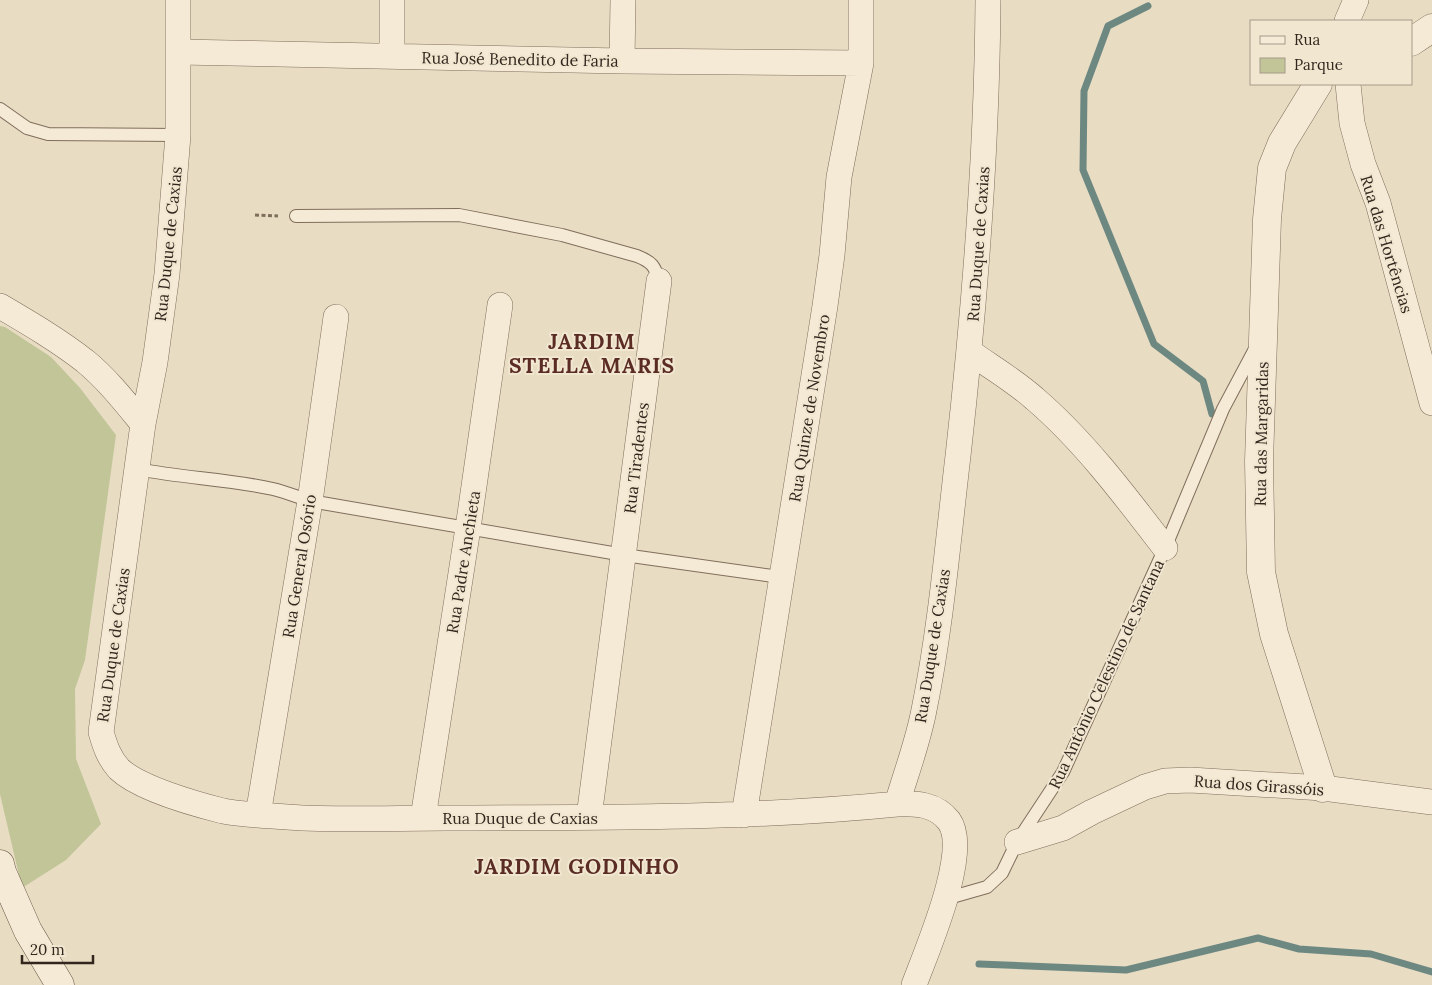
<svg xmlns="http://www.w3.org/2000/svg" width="1432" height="985" font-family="Lora,serif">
<rect width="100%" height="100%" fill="#e8dcc3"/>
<path fill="#c1c598" d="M 0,326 L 5,327 L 51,357 L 80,388 L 116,435 L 85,660 L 75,689 L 76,759 L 101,824 L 66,860 L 22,888 L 0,794 Z"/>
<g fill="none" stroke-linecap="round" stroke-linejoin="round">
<path stroke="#6d8881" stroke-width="7" d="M 1148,6 L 1108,26 L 1084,91 L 1083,170 L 1154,344 L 1203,381 L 1212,414
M 979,964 L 1126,970 L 1258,938 L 1299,949 L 1371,954 L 1432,972"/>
<g stroke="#806e5c" stroke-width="14">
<path id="service" d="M 0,109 L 27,128 L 48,134 L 178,135
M 296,216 L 459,215 L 562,235 L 637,256 C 652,262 655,266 659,281
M 138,469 C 182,478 228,479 273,489 C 285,492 298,497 310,501 L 624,555 L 780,577
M 945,899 L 987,887 L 1002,873 L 1017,842 L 1063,772 L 1165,548 L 1223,409 L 1256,347"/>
</g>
<g stroke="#806e5c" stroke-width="26">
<path id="minor" d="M 178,0 L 178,135 L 167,274 L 155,362 L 143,424 L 101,732 C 105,746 109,758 119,769 C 139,788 195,804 223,811 C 239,814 256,815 273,816 C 330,821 389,818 447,818 C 597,817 747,819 897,804 C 906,773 918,742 924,710 C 941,627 948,540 958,456 C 975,304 987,152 988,0
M 1347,21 L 1356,0
M 179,52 L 622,61 L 861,63
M 392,56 L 392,0
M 622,61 L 623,0
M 1348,84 L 1352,123 L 1363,164 L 1378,203 L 1432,403
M 0,306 C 29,323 58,340 85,361 C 107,379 125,402 143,424
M 970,352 C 991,367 1015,381 1035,399 C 1084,441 1126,497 1165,548
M 897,804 C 916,803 936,804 949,821 C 971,851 926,952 914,985
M 258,815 L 310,501 L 336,317
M 744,815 L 825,306 L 832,255 L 839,177 L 861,63 L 861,0
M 589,817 L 659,281
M 423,818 L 468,528 L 500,305
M 1017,842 L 1063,828 L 1092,812 L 1145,787 L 1165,781 L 1190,780 L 1323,788 L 1432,802"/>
</g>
<g stroke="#806e5c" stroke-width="29">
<path id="tertiary" d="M 1411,42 L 1432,28
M 1318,84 L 1282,143 L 1272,168 L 1267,219 L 1259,461 L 1261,572 L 1274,634 L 1323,788"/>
</g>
<g stroke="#624f3f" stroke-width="29">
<path id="secondary" d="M 0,864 L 2,872 L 28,931 L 60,985"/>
</g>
<path stroke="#806e5c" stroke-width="3" stroke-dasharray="4 2.5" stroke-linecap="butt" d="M 255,215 L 278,216"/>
<use href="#service" stroke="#f4ead5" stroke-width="12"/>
<use href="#minor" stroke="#f4ead5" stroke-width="25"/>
<use href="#tertiary" stroke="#f4ead5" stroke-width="28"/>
<use href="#secondary" stroke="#f4ead5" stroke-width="28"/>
</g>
<g text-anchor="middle" stroke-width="4" stroke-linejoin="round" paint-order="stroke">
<g font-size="16" fill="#32271e" stroke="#f1e7d1">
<text transform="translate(520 59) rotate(1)" y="6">Rua José Benedito de Faria</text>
<text transform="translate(168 244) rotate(-84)" y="6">Rua Duque de Caxias</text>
<text transform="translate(978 244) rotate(-86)" y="6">Rua Duque de Caxias</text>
<text transform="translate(1387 244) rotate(73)" y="6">Rua das Hortências</text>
<text transform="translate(809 408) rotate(-81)" y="6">Rua Quinze de Novembro</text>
<text transform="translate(1261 434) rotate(-89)" y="6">Rua das Margaridas</text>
<text transform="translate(636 458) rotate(-83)" y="6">Rua Tiradentes</text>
<text transform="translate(463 562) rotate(-81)" y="6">Rua Padre Anchieta</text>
<text transform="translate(299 566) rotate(-81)" y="6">Rua General Osório</text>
<text transform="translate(113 645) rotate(-82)" y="6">Rua Duque de Caxias</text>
<text transform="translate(932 646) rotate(-81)" y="6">Rua Duque de Caxias</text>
<text transform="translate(1106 674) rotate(-65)" y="6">Rua Antônio Celestino de Santana</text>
<text transform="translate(1259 785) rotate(4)" y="6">Rua dos Girassóis</text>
<text x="520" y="824">Rua Duque de Caxias</text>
</g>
<g font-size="21" font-weight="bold" letter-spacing="1" fill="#5a2c23" stroke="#f1e7d1">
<text x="592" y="349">JARDIM<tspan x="592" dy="24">STELLA MARIS</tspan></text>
<text x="577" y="874">JARDIM GODINHO</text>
</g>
</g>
<rect x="1250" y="20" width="162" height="65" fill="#f1e7d1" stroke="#a59a89"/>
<rect x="1260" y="36" width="25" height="8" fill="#f4ead5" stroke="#a59a89"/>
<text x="1294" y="45" font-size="15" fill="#32271e">Rua</text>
<rect x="1260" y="58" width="25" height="15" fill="#c1c598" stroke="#a59a89"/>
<text x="1294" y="70" font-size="15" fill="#32271e">Parque</text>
<path d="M22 955v8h71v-8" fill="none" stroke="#32271e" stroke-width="2.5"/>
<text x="30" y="955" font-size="15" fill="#32271e" stroke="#f1e7d1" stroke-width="4" paint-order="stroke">20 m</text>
</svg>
